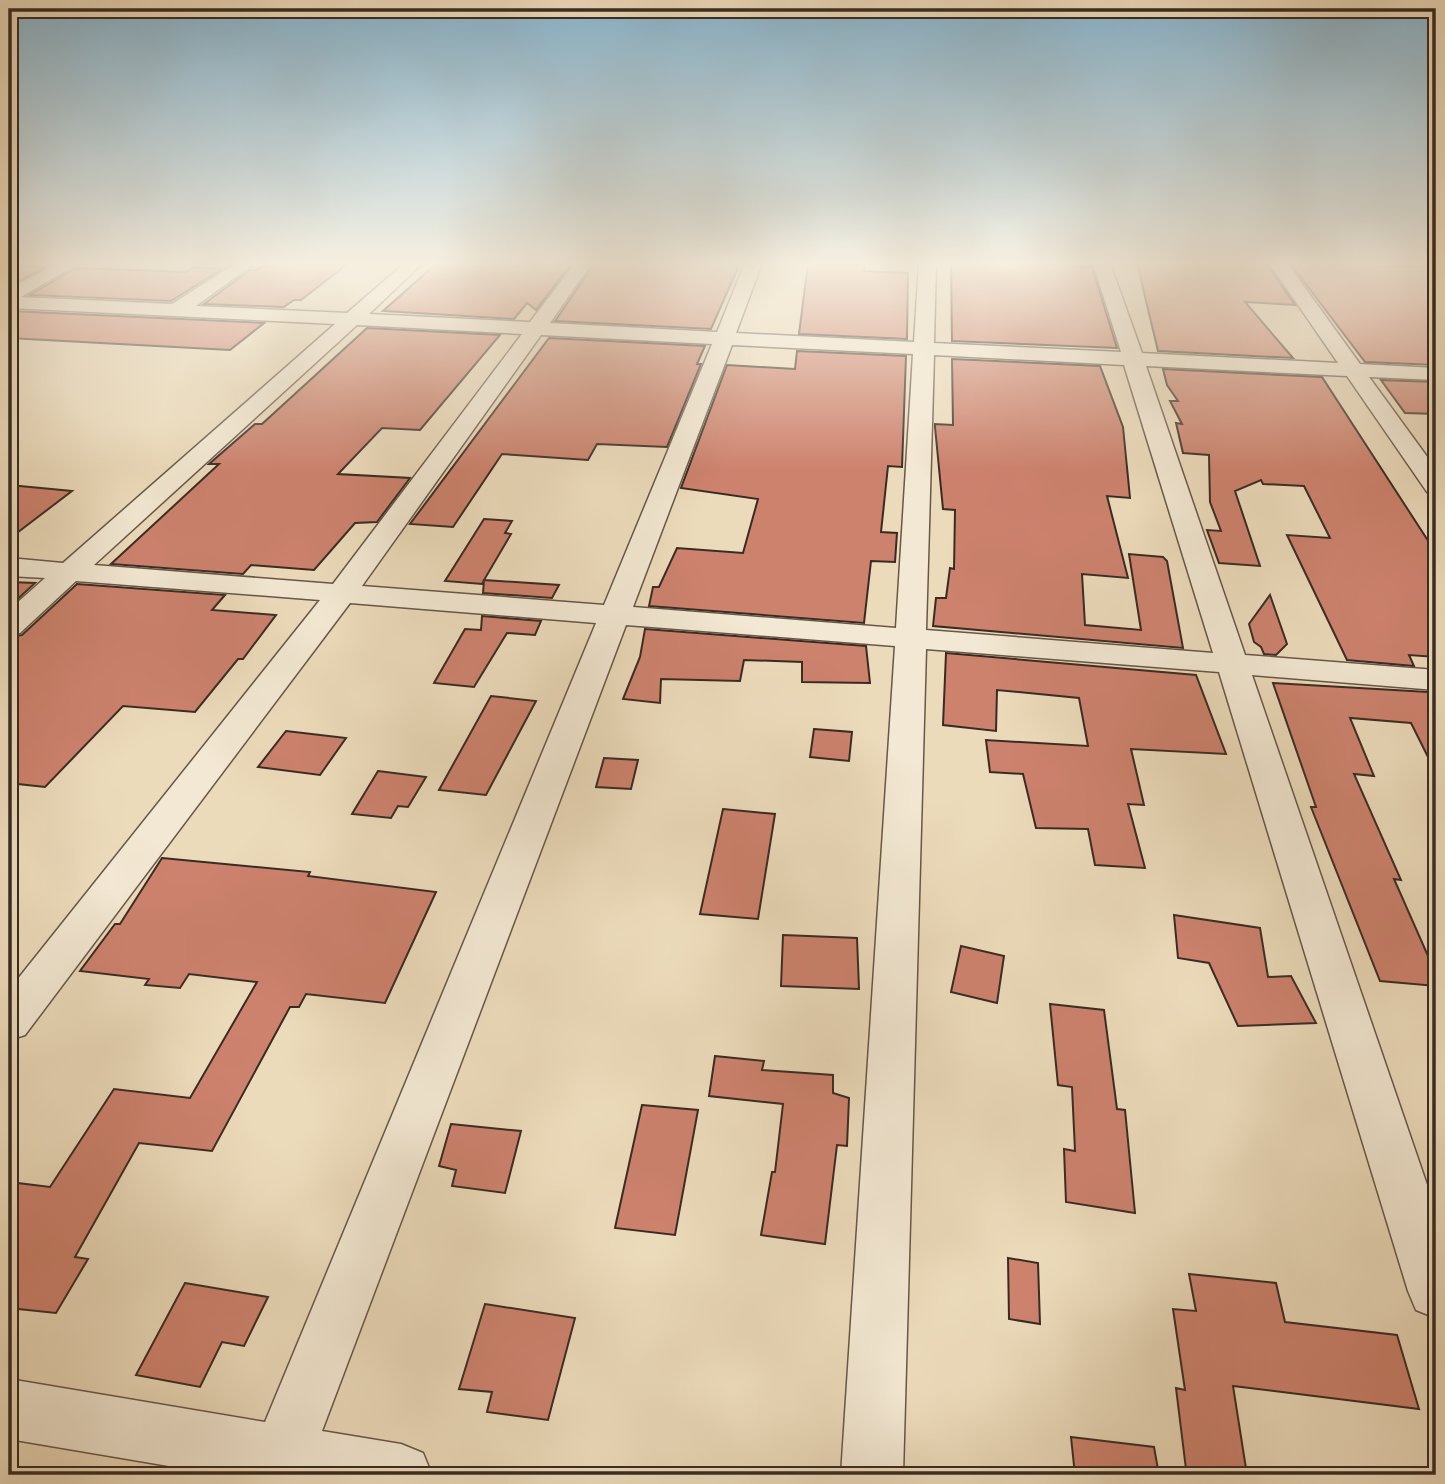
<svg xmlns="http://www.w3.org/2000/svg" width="1445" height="1484" font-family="'Old Standard TT',serif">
<rect width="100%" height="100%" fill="#ecdbbb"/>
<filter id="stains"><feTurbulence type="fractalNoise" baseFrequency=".00286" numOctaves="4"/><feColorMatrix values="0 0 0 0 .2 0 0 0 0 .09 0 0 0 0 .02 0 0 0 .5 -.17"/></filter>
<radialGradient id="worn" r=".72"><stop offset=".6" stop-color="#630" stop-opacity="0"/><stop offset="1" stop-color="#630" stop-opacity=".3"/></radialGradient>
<path fill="#cd826e" stroke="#392b23" stroke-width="2" d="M 267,263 L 349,263 L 301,300 L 294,300 L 284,307 L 204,304 L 250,270 L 256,270 Z
M 437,263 L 572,263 L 536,310 L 527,303 L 514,319 L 383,311 Z
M 595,263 L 740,263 L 711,329 L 555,321 Z
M 808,263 L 865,263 L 864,271 L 908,273 L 907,339 L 799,334 Z
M 951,263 L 1037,263 L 1092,267 L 1117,348 L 952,341 Z
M 1137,263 L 1266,263 L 1295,305 L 1245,302 L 1293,358 L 1158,351 Z
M 1290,263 L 1436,267 L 1436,365 L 1365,362 Z
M 9,265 L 46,267 L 9,286 Z
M 194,267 L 222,269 L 171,301 L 30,295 L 76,268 L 186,272 Z
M 9,311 L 10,311 L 264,323 L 230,350 L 9,338 Z
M 367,328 L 500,335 L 420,430 L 382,428 L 338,474 L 410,478 L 377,522 L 355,523 L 314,570 L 251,565 L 243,574 L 111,564 L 219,464 L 209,464 L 255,424 L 262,424 Z
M 549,338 L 705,346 L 697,364 L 701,364 L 667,447 L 597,444 L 588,460 L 502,454 L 453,527 L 410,524 Z
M 797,351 L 906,356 L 902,467 L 888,466 L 881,532 L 897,533 L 895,562 L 871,561 L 864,623 L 649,606 L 653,587 L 659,587 L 677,548 L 743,553 L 758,499 L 681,488 L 727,365 L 795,369 Z
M 952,359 L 1100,366 L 1123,427 L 1130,498 L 1107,496 L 1128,578 L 1082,574 L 1085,625 L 1141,630 L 1129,554 L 1163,557 L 1167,561 L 1183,648 L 933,626 L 936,598 L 946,598 L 950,568 L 954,569 L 955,510 L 943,509 L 935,427 L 935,424 L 953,425 Z
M 1163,369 L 1322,377 L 1436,553 L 1436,657 L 1409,655 L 1414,666 L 1347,660 L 1287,535 L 1330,538 L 1304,486 L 1263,484 L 1261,480 L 1235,491 L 1260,566 L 1219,563 L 1207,530 L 1221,531 L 1210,502 L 1209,455 L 1183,453 L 1176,423 L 1182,424 L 1170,401 L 1178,401 L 1167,385 Z
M 1381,380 L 1436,382 L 1436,414 L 1405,413 Z
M 9,485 L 62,490 L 72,491 L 9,539 Z
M 484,519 L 512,521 L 505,533 L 511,534 L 484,580 L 559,585 L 552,598 L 483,593 L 484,580 L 482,584 L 445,581 Z
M 9,582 L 35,583 L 9,607 Z
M 77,584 L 225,595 L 212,610 L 276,615 L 243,659 L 238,659 L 195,712 L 123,706 L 45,787 L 9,783 L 9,637 L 22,635 Z
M 1270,595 L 1287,644 L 1276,655 L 1264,654 L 1261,647 L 1254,642 L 1249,624 Z
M 482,616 L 541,621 L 535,635 L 507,633 L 474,687 L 434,683 L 465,629 L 481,630 Z
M 645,629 L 866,646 L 870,683 L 802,682 L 802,662 L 744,660 L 740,681 L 661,679 L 660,703 L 623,699 L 640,657 Z
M 946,653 L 1196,675 L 1226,754 L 1131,749 L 1144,805 L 1128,804 L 1145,868 L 1095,865 L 1088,829 L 1036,828 L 1023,774 L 990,772 L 986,740 L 1088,746 L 1079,698 L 997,690 L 996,731 L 943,725 Z
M 1273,683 L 1428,692 L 1436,708 L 1436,773 L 1411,723 L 1350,718 L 1374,776 L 1354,774 L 1401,880 L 1394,879 L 1436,974 L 1436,986 L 1380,981 L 1311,807 L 1316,807 Z
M 491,696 L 536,701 L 486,795 L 439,790 Z
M 814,729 L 852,732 L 849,761 L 810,757 Z
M 286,731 L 346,738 L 320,775 L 258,767 Z
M 604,758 L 638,760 L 631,789 L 596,787 Z
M 378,771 L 426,777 L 408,807 L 398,806 L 391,818 L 352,814 Z
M 723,809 L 775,814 L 758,919 L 700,914 Z
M 162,858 L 310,872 L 308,876 L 436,892 L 385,1003 L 306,994 L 299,1007 L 290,1007 L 212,1151 L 139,1143 L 75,1257 L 88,1259 L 56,1313 L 9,1308 L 9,1182 L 50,1187 L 114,1089 L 190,1098 L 257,982 L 189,974 L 180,988 L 145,985 L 149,979 L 80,971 L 115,924 L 120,924 Z
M 1174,915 L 1260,928 L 1268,977 L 1291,976 L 1316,1023 L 1238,1026 L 1209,963 L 1178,958 Z
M 783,935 L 857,938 L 859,989 L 781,986 Z
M 961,946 L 1004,956 L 997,1003 L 951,992 Z
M 1050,1004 L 1104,1010 L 1117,1109 L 1125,1110 L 1135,1213 L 1066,1202 L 1064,1149 L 1075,1151 L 1072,1087 L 1058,1085 Z
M 715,1056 L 764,1061 L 762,1070 L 833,1075 L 833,1093 L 849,1098 L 847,1146 L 837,1145 L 825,1244 L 761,1235 L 772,1172 L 775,1172 L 783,1104 L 709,1096 Z
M 642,1105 L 698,1110 L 675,1235 L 615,1228 Z
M 451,1124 L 521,1131 L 505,1193 L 452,1186 L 456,1170 L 439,1166 Z
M 1008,1258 L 1038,1263 L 1040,1324 L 1009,1319 Z
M 1189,1274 L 1276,1283 L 1285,1322 L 1397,1335 L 1419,1409 L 1233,1386 L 1247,1475 L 1186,1469 L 1176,1388 L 1185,1390 L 1173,1309 L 1196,1311 Z
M 185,1283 L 268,1297 L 244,1346 L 222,1342 L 200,1387 L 136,1375 Z
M 485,1304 L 575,1318 L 548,1420 L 487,1412 L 492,1392 L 459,1389 Z
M 1071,1437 L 1154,1447 L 1159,1475 L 1075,1475 Z"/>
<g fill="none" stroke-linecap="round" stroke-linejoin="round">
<g stroke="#665749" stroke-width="3">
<path id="street" d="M 58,263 L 79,263 L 21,297 L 172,304 L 236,263 L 255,263 L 196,306 L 347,313 L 405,263 L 423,263 L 369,314 L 530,322 L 575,263 L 592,263 L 550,323 L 717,332 L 745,263 L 762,263 L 736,333 L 914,342 L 919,263 L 936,263 L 934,343 L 1121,352 L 1093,263 L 1110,263 L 1142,353 L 1338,363 L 1269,263 L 1287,263 L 1360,364 L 1436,368 L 1436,380 L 1369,377 L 1436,469 L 1436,495 L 1427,492 L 1347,376 L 1146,366 L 1245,655 L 1436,670 L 1436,690 L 1252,675 L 1436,1211 L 1436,1318 L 1416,1310 L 1408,1291 L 1219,672 L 926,649 L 903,1475 L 841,1475 L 895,646 L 626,625 L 322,1431 L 401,1444 L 423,1453 L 432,1475 L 222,1475 L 9,1439 L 9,1379 L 265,1422 L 596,623 L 350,603 L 25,1035 L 9,1040 L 9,990 L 320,600 L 76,581 L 20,633 L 9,635 L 9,610 L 45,578 L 9,576 L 9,558 L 63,563 L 335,324 L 9,308 L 9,289 ZM 357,325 L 522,334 L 333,584 L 94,565 ZM 541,335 L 712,344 L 604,605 L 362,586 ZM 732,345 L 913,354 L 896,628 L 633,607 ZM 934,355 L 1124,365 L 1213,653 L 926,630 Z"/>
</g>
<use href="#street" fill="#f3e8d3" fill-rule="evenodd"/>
</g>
<linearGradient id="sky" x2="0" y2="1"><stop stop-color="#88b7d2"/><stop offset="0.56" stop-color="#f6efe0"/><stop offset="1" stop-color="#f6efe0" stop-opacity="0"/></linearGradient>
<rect width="1445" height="470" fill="url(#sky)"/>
<rect width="1445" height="1484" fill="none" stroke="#ecdbbb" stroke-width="35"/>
<rect x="10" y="10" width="1424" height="1463" fill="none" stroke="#392b23" stroke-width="3.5"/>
<rect x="18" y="18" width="1410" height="1449" fill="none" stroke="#392b23" stroke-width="2"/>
<rect width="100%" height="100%" filter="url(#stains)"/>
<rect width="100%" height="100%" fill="url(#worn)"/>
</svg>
